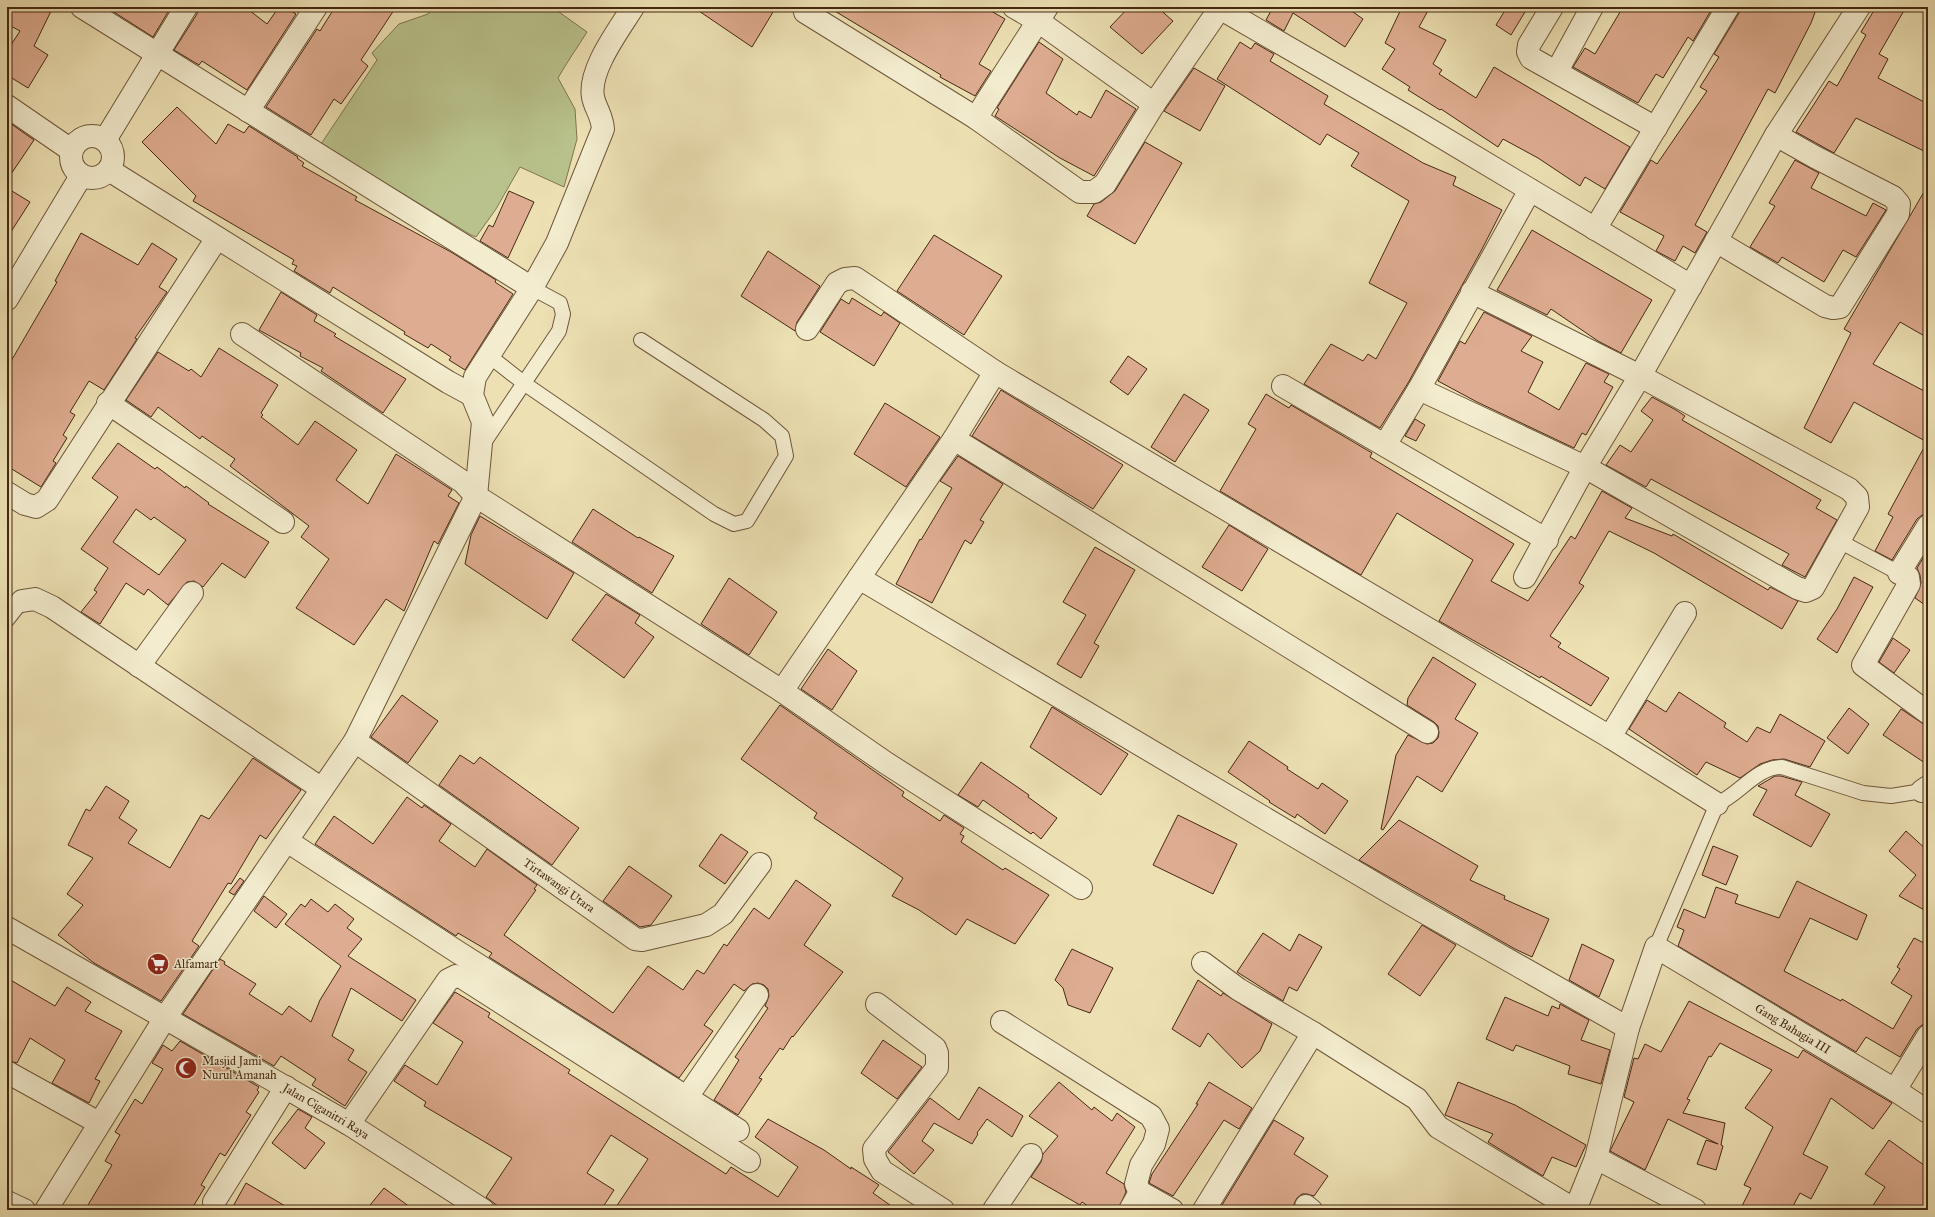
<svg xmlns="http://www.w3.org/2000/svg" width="1935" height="1217" font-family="'IM FELL Great Primer',serif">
<rect width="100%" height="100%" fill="#ede1b4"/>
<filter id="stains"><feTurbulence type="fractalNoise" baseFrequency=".005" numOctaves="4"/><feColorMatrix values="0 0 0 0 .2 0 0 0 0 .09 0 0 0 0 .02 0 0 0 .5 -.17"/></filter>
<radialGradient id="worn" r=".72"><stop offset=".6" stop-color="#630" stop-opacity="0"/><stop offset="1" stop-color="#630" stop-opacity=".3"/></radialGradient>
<path fill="#b9c28c" stroke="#7f7550" d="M 433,7 L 552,7 L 587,32 C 577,48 567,62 558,78 L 575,109 L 577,139 L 564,187 L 520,167 L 496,209 L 476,237 L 471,235 L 321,144 L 377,60 L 372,53 L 399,24 L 428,14 Z"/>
<path fill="#deac90" stroke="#452813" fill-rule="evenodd" d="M 7,7 L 53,7 L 34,46 L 48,55 L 28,88 L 7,75 L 7,51 L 20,31 L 7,24 Z
M 106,7 L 171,7 L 153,37 Z
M 198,7 L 245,7 L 267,24 L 279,7 L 285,7 L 296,14 L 247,90 L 202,61 L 199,65 L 174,50 L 197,14 Z
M 335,7 L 396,7 L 361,60 L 368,66 L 341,104 L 334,99 L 311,135 L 266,107 L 317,29 L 320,31 Z
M 693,7 L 776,7 L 752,47 Z
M 828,7 L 984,7 L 1005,19 L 979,64 L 991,71 L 975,96 L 940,77 L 941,75 Z
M 1129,7 L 1157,7 L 1173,21 L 1142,54 L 1110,27 Z
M 1273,7 L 1346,7 L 1363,19 L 1345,47 L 1293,13 L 1284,31 L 1266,20 Z
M 1402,7 L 1430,7 L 1419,27 L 1446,40 L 1433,64 L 1442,70 L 1439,74 L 1476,98 L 1494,67 L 1630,147 L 1605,189 L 1585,177 L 1580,186 L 1538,158 L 1503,139 L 1498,147 L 1441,109 L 1440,110 L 1408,90 L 1410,87 L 1382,69 L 1395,49 L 1385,43 Z
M 1507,7 L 1528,7 L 1511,35 L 1496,25 Z
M 1623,7 L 1713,7 L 1693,41 L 1688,37 L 1663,78 L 1656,74 L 1638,103 L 1573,67 L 1585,48 L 1595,54 Z
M 1740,7 L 1817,7 L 1811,23 L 1775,93 L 1768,89 L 1695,225 L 1707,232 L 1695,253 L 1683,246 L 1675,261 L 1656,251 L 1664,236 L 1620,212 L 1651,160 L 1657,164 L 1707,91 L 1700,87 L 1719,57 L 1714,54 L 1739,13 Z
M 1876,7 L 1906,7 L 1879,54 L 1888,59 L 1878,78 L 1928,104 L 1928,153 L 1856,118 L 1834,153 L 1796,132 L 1829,81 L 1837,86 L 1866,35 L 1861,32 Z
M 1039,42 L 1063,59 L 1046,93 L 1077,115 L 1079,111 L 1091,118 L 1106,90 L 1136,109 L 1094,176 L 1060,158 L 995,116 L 999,109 L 997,108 Z
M 1240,42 L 1251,49 L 1255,43 L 1274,54 L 1270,61 L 1328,96 L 1324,104 L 1423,163 L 1456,177 L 1453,185 L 1502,210 L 1481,251 L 1408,383 L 1380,428 L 1304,384 L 1331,344 L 1363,361 L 1368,354 L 1376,359 L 1407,303 L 1369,283 L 1409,201 L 1351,166 L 1359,153 L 1327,134 L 1320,145 L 1217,79 Z
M 1194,68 L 1225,86 L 1200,131 L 1164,111 Z
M 177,107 L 216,144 L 228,124 L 244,133 L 249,126 L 298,157 L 297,158 L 304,163 L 302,166 L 357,197 L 355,200 L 451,252 L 496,280 L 495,282 L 513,294 L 465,370 L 449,360 L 451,357 L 431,344 L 428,348 L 404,334 L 405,332 L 333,287 L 330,293 L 294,271 L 297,266 L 292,264 L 294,260 L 193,201 L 196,196 L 142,142 Z
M 7,121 L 34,140 L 7,180 Z
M 1145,142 L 1182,163 L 1135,244 L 1087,216 L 1094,204 L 1101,202 L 1115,191 Z
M 1795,160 L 1819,173 L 1811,188 L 1866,216 L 1873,203 L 1886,210 L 1856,257 L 1843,250 L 1824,282 L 1782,257 L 1778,263 L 1750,247 L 1775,206 L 1769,203 Z
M 1928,185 L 1928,338 L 1900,322 L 1873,364 L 1928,393 L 1928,514 L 1922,515 L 1917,519 L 1892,560 L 1875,551 L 1893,517 L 1888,514 L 1927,442 L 1854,402 L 1831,443 L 1804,428 L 1851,333 L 1844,329 Z
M 7,188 L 30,202 L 7,238 Z
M 509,191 L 534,202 L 508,258 L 480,241 L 489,225 L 493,227 Z
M 1532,230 L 1652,300 L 1621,353 L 1598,341 L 1551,309 L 1547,315 L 1497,290 Z
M 81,233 L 138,265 L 152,243 L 177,259 L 159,287 L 167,292 L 135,338 L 137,339 L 104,390 L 89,381 L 70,412 L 75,415 L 63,435 L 67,438 L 53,461 L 56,463 L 41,487 L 7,466 L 7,368 L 57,282 L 55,281 Z
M 934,235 L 1002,276 L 964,335 L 897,291 Z
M 768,251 L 820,286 L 797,322 L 795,331 L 741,296 Z
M 281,292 L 317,315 L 314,321 L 336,334 L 334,336 L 406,379 L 383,413 L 321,371 L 323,368 L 300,356 L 301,353 L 259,330 Z
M 852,298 L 881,316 L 884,312 L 900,323 L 874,366 L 820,332 L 841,299 L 849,304 Z
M 1484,312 L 1532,336 L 1521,351 L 1543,362 L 1528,392 L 1559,410 L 1586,363 L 1609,374 L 1604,382 L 1613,387 L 1586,435 L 1582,433 L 1574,448 L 1477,402 L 1438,381 L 1460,341 L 1465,344 Z
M 219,348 L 278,385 L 261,413 L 263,415 L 261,417 L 298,445 L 315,421 L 357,450 L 336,480 L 368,504 L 396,454 L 452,490 L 448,496 L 459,503 L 438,544 L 434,541 L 404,611 L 386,599 L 354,645 L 296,608 L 329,559 L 301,537 L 309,526 L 230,466 L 235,459 L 202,436 L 200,439 L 158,407 L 151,417 L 126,400 L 158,352 L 189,371 L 191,369 L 201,377 Z
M 1128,356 L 1147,369 L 1128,395 L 1110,382 Z
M 1001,390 L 1123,465 L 1093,509 L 972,436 Z
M 1184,394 L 1209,410 L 1175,462 L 1151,447 Z
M 1266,394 L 1289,408 L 1291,405 L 1372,453 L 1370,457 L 1514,544 L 1491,581 L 1528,601 L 1571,536 L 1575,539 L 1602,491 L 1632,508 L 1625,518 L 1672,536 L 1673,534 L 1768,590 L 1770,587 L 1798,601 L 1782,629 L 1654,553 L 1609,531 L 1579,583 L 1584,586 L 1550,636 L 1561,643 L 1558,647 L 1609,678 L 1591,706 L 1541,676 L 1540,678 L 1439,621 L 1473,560 L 1397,513 L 1361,575 L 1220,491 L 1256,429 L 1248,424 Z
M 1652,397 L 1676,410 L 1685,416 L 1682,420 L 1821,500 L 1816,508 L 1837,520 L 1805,577 L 1782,565 L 1789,554 L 1651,479 L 1646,487 L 1606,465 L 1620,445 L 1631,452 L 1653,420 L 1641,411 Z
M 885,403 L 940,437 L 906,487 L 854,454 Z
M 1415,419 L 1425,425 L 1416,441 L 1405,436 Z
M 118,443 L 155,469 L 157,467 L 185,488 L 186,486 L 209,503 L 208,504 L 269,542 L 245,578 L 222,563 L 203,587 L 194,581 L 187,582 L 168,605 L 148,589 L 144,595 L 126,583 L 100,624 L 81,612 L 97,592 L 94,590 L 108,568 L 81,549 L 118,497 L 92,478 ZM 136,509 L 151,520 L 154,517 L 186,540 L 159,575 L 113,542 Z
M 958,456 L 1003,484 L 980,520 L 984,522 L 971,544 L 965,540 L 932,603 L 896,584 L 920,539 L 921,540 L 952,488 L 940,481 Z
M 593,509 L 638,538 L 639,537 L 674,556 L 652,593 L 572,542 Z
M 480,516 L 574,573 L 547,619 L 465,564 L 471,535 Z
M 1229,525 L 1268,549 L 1242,591 L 1202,567 Z
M 1095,547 L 1135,570 L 1094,643 L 1099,646 L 1081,678 L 1057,664 L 1086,615 L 1063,602 Z
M 1928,550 L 1928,607 L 1915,598 L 1921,583 L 1920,575 L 1917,568 Z
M 1854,577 L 1873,587 L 1837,653 L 1817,639 L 1837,609 Z
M 729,578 L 777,612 L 749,655 L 701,624 Z
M 606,594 L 640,615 L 635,623 L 654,637 L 624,678 L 572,640 Z
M 1893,638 L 1910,650 L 1894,673 L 1879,662 Z
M 828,649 L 857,671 L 832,710 L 801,689 Z
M 1433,657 L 1476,684 L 1455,719 L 1478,733 L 1442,792 L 1417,776 L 1383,830 L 1381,829 L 1396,755 L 1408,735 L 1427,744 L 1433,743 L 1438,738 L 1439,733 L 1438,726 L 1434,722 L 1407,705 L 1408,698 Z
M 1679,692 L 1726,723 L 1724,727 L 1747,742 L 1757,727 L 1770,733 L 1780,714 L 1825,741 L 1810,767 L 1784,759 L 1772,760 L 1760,764 L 1740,778 L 1706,762 L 1697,775 L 1629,729 L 1647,700 L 1666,712 Z
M 402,695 L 438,721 L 408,763 L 371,737 Z
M 780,705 L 904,792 L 902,796 L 940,821 L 944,815 L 964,828 L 960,834 L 964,836 L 961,842 L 1003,870 L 1005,868 L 1049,895 L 1015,944 L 967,919 L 956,935 L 919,910 L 892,896 L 903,878 L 814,818 L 817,813 L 741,759 Z
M 1052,707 L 1128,754 L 1101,795 L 1030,747 Z
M 1849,708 L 1869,724 L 1848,754 L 1827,738 Z
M 1901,709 L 1928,727 L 1928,765 L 1883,735 Z
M 1249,741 L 1288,767 L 1287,769 L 1318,789 L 1322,783 L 1348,801 L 1325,834 L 1297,814 L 1295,818 L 1269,802 L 1270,801 L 1228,772 Z
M 460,755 L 474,764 L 480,757 L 579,828 L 552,865 L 439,785 Z
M 253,758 L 301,790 L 266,839 L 260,835 L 231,884 L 228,883 L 192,941 L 199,946 L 161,1001 L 94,963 L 58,935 L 83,905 L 67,894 L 93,858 L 68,845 L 86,809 L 90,811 L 106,786 L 129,801 L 119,818 L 137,830 L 128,843 L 170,868 L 201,815 L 209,819 Z
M 981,762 L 1029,795 L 1028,797 L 1057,818 L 1041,839 L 1033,832 L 1031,834 L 983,800 L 978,807 L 958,795 Z
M 1775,776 L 1781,776 L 1802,782 L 1795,795 L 1830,814 L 1811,847 L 1753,815 L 1767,790 L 1758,786 Z
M 407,797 L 422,808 L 424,805 L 451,824 L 439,841 L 475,867 L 487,849 L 537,885 L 534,889 L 536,890 L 504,935 L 613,1013 L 648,966 L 683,990 L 697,970 L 704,974 L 724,944 L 727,946 L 754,908 L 769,919 L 796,880 L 831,905 L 804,945 L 843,972 L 793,1037 L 792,1036 L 783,1050 L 780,1048 L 759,1078 L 762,1079 L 738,1115 L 714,1100 L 739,1060 L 735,1057 L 768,1008 L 765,1006 L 769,996 L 768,989 L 764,985 L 758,983 L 752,984 L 744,991 L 734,984 L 704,1025 L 713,1031 L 679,1078 L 489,957 L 492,953 L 458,933 L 456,936 L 315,844 L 334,816 L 373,844 Z
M 1178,815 L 1237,844 L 1213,894 L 1153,865 Z
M 1399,820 L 1478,866 L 1470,880 L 1505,896 L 1504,899 L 1549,919 L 1532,957 L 1515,949 L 1359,860 Z
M 1906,831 L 1928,851 L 1928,912 L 1899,896 L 1916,875 L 1889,851 Z
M 721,834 L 748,852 L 725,884 L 699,866 Z
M 1713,846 L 1738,856 L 1726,885 L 1702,875 Z
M 629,866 L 672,896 L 651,925 L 640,927 L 603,901 Z
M 240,878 L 244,881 L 234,895 L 229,892 Z
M 1797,881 L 1867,915 L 1857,940 L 1810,918 L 1784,971 L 1841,1001 L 1842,999 L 1893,1029 L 1912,996 L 1891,983 L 1900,969 L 1897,967 L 1914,938 L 1928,945 L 1928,1024 L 1922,1025 L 1917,1029 L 1900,1057 L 1866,1037 L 1856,1052 L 1678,946 L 1684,930 L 1677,927 L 1684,909 L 1705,918 L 1716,887 L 1738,895 L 1735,903 L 1779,918 Z
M 264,896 L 287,914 L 276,928 L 254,911 Z
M 311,899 L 328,912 L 335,904 L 354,919 L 347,928 L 362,939 L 348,956 L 416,1000 L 402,1021 L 351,988 L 332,1036 L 354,1050 L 348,1060 L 367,1072 L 345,1106 L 312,1085 L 316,1079 L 281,1056 L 274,1066 L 183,1014 L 220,959 L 225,962 L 224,964 L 256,984 L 249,994 L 282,1015 L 289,1006 L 311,1022 L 320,1000 L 341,966 L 285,924 L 301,904 L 305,907 Z
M 1422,925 L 1456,945 L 1420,996 L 1388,974 Z
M 1263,933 L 1290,951 L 1299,934 L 1322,947 L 1297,991 L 1289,987 L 1283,1001 L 1237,972 Z
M 1582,944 L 1614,960 L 1599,997 L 1569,980 Z
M 1072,949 L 1113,968 L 1090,1013 L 1068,1005 L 1063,988 L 1055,980 Z
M 7,978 L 55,1006 L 67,987 L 91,1002 L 85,1011 L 122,1031 L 95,1079 L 100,1081 L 89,1103 L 52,1083 L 65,1060 L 30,1038 L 17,1063 L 7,1060 Z
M 1198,980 L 1221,996 L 1223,993 L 1272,1024 L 1260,1051 L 1242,1068 L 1208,1033 L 1200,1047 L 1172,1029 Z
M 455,992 L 490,1013 L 488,1017 L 570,1070 L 568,1073 L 726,1174 L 731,1167 L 778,1197 L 798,1167 L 755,1137 L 768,1119 L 824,1150 L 851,1169 L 851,1167 L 879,1185 L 873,1193 L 897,1210 L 614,1210 L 648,1159 L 611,1135 L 587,1173 L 614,1190 L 601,1210 L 503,1210 L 486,1197 L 512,1158 L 424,1106 L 426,1102 L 394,1081 L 405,1065 L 437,1085 L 463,1042 L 433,1023 Z
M 1505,997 L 1548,1016 L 1552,1006 L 1559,1009 L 1560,1004 L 1589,1020 L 1581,1040 L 1610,1050 L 1601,1084 L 1568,1074 L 1570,1066 L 1516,1045 L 1513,1051 L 1486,1039 Z
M 1689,1001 L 1798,1058 L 1803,1050 L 1892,1103 L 1873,1129 L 1831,1098 L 1803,1154 L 1828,1167 L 1811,1199 L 1800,1193 L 1791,1210 L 1740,1210 L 1751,1188 L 1744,1185 L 1773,1127 L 1745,1108 L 1772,1070 L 1720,1043 L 1711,1057 L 1709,1056 L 1687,1099 L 1690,1100 L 1683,1113 L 1725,1123 L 1721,1145 L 1723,1146 L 1716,1170 L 1697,1164 L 1706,1140 L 1718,1144 L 1668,1119 L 1645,1170 L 1610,1151 L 1634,1102 L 1624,1097 L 1634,1058 L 1638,1059 L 1645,1044 L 1661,1052 Z
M 883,1040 L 922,1067 L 897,1099 L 861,1073 Z
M 180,1041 L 259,1087 L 257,1090 L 259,1092 L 246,1112 L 251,1115 L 225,1156 L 220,1153 L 201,1185 L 205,1187 L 191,1210 L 85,1210 L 112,1165 L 105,1161 L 120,1135 L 115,1132 L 135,1099 L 142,1104 L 163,1069 L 152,1063 L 163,1045 L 172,1051 Z
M 1059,1082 L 1092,1110 L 1094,1107 L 1112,1121 L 1117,1113 L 1135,1127 L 1106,1173 L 1124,1184 L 1126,1192 L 1118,1210 L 1094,1210 L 1082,1202 L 1080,1205 L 1031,1177 L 1041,1162 L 1043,1154 L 1058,1136 L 1029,1116 Z
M 1209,1082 L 1252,1108 L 1239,1129 L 1224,1120 L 1173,1196 L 1149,1183 L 1152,1174 L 1198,1104 L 1196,1104 Z
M 1458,1082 L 1515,1105 L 1586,1145 L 1576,1167 L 1552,1157 L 1543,1176 L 1488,1142 L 1493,1134 L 1445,1115 Z
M 979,1087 L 1023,1116 L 1012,1137 L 987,1119 L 977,1133 L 978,1134 L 972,1144 L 934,1123 L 922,1141 L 934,1150 L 914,1174 L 888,1152 L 930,1098 L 959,1120 Z
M 298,1109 L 312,1117 L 305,1128 L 325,1143 L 305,1169 L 272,1143 Z
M 1274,1120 L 1304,1138 L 1294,1154 L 1328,1176 L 1314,1196 L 1307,1194 L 1302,1194 L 1297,1198 L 1294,1204 L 1294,1210 L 1219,1210 Z
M 1889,1140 L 1928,1168 L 1928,1210 L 1870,1210 L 1885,1187 L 1865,1174 Z
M 246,1183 L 292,1210 L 231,1210 Z
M 384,1188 L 414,1210 L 366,1210 Z"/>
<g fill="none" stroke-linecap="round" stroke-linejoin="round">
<g stroke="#6f563b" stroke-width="16">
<path id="service" d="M 488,355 L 525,384 L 714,514 L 734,524 L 747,521 L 786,456 L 782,436 L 764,420 L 641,340
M 483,444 L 559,331 L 563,314 L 560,303 L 532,288
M 1839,541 L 1899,573
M 7,620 L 22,601
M 1656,947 L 1717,804 C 1740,794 1756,767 1782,767 L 1863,793 L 1891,796 L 1922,791"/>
</g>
<g stroke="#6f563b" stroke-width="24">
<g id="minor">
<path d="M 82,7 L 532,288"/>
<path d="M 1014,7 L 1038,21 L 1047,7"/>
<path d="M 1218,7 L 1415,121 L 1691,286"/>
<path d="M 1552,7 L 1529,45 L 1528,52 L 1531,58 L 1656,128"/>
<path d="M 805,12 L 976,118 L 1080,192 L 1094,192 L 1105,184 L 1154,104 L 1220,8"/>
<path d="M 1557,71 L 1592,7"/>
<path d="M 7,106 L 71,150"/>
<path d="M 248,111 L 316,7"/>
<path d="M 976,118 L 1038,21 L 1154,104"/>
<circle cx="92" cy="157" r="21"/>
<path d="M 105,140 L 186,7"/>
<path d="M 109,170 L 448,382 L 472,395"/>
<path d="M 1595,229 L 1728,7"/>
<path d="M 1716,241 L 1825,306 L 1833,308 L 1840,307 L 1898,214 L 1899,204 L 1893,197 L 1815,157 L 1776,135"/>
<path d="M 7,299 L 81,176"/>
<path d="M 807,329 L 837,283 L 845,279 L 855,278 L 995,372"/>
<path d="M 242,334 L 463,482 L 476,496 L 782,691 L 886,763 L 1081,888"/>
<path d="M 1283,386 L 1547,540"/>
<path d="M 1419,389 L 1585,467 L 1797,588 L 1806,591 L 1813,588 L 1858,507 L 1857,497 L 1849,489 L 1640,376 L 1472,292"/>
<path d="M 108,403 L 283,522"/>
<path d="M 954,439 L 1427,732"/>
<path d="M 1385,445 L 1419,389 L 1530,190"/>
<path d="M 7,493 L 25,504 L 36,507 L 47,500 L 217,238"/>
<path d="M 1928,526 L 1899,573 L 1908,577 L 1909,584 L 1863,665 L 1928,713"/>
<path d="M 1525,577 L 1585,467 L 1640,376 L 1776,135 L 1859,7"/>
<path d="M 859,578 L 954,439 L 995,372 L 1610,737 L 1717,804"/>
<path d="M 22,601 L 35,599 L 52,607 L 322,789"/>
<path d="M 139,666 L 192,593"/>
<path d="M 782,691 L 859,578 L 1401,899 L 1628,1028"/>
<path d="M 1610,737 L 1685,613"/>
<path id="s1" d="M 355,741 L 635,939 L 642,940 L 706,925 L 723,914 L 760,864"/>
<path d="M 1922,791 L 1928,787"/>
<path d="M 287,841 L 456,951 L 738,1130"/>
<path d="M 7,928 L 165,1018 L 355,741 L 476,496 L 483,422 L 472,395 L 475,377 L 532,288 L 557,243 L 603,129 C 602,115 595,108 593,97 C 588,70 619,30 633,7"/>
<path d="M 1203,963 L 1238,989 L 1313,1033 L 1204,1210"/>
<path d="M 877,1004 L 935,1048 L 937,1053 L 937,1068 L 874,1149 L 875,1159 L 882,1171 L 943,1210"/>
<path d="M 1002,1022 L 1151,1116 L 1158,1129 L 1154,1144 L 1141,1165 L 1136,1184 L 1140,1192 L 1172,1210"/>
<path d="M 1313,1033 L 1417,1099 L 1438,1127 L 1575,1210"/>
<path d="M 7,1072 L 99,1123"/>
<path d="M 1895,1090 L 1928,1036"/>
<path d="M 687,1097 L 757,995"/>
<path d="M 349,1124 L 448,980 L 456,976 L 463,978 L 749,1161"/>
<path d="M 1596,1158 L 1695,1210"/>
<path d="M 7,1202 L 24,1210"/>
<path d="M 214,1202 L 286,1087"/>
<path d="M 1306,1206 L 1311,1210"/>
<path d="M 994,1210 L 1031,1155"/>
<path d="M 1130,1210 L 1140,1192"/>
<path id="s2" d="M 1575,1210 L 1596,1158 L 1628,1028 L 1656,947 L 1895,1090 L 1928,1112"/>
</g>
</g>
<g stroke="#6f563b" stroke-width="24">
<g id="tertiary">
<path id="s3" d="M 46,1210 L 165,1018 L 349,1124 L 483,1210"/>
</g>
</g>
<use href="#service" stroke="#f3ecce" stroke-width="14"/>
<use href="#minor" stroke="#f3ecce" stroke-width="22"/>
<use href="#tertiary" stroke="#f3ecce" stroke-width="22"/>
</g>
<defs>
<g id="supermarket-disc" transform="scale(1.15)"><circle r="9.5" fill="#8f2418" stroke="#f3ecce"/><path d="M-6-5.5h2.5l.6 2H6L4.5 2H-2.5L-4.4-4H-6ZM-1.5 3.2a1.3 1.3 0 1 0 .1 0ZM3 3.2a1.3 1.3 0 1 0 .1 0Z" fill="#fff"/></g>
<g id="mosque-disc" transform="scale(1.15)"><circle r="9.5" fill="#8f2418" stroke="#f3ecce"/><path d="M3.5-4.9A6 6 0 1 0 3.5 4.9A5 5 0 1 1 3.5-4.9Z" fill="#fff"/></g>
</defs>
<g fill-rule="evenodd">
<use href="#supermarket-disc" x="158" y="964"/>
<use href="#mosque-disc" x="186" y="1068"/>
</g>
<g text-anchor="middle" stroke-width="3" stroke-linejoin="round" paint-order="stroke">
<g font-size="12" fill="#452813" stroke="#f3ecce">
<text dy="4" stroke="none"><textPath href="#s1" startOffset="250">Tirtawangi Utara</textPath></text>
<text dy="4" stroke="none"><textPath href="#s2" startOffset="435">Gang Bahagia III</textPath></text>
<text dy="4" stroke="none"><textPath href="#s3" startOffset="412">Jalan Ciganitri Raya</textPath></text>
</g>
<g font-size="12" fill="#452813" stroke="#f3ecce" text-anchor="start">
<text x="174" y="968">Alfamart</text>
<text x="202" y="1065">Masjid Jami<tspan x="202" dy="14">Nurul Amanah</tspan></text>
</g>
</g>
<rect width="1935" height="1217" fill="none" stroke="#ede1b4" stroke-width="24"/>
<rect x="8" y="8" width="1919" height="1201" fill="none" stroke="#452813" stroke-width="2"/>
<rect x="12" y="12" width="1911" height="1193" fill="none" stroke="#452813"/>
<rect width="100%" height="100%" filter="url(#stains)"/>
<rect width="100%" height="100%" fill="url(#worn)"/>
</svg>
